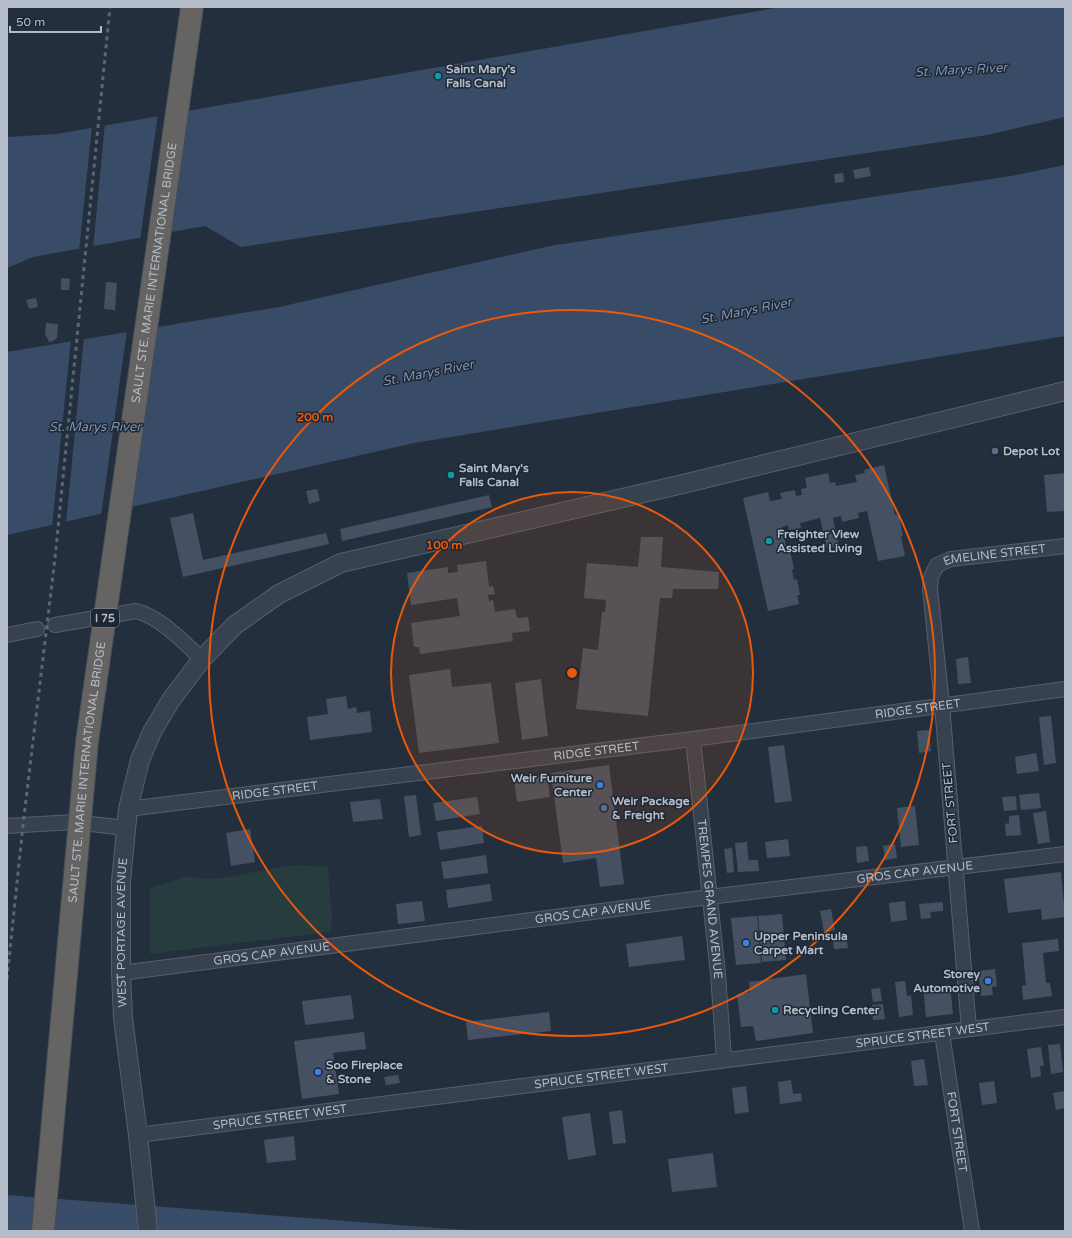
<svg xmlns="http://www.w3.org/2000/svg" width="1072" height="1238" font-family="'Varela Round',sans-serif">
<rect width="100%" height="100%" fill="#242f3e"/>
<path fill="#263c3f" d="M 295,865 L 328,867 L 332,920 L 330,932 L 150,954 L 150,888 L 189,876 L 201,879 L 221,878 Z"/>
<path fill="#394c67" d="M 781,7 L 1065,7 L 1065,117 L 987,135 L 241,247 L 205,226 L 33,257 L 7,268 L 7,137 L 57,134 Z
M 1065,165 L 1065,336 L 414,443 L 7,535 L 7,352 L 279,307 L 550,246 L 1011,176 Z
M 7,1195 L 451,1229 L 488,1231 L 7,1231 Z"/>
<path fill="#242f3e" d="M 181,110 L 164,236 L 140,240 L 158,114 Z
M 105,123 L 93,249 L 79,251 L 92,126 Z
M 152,326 L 127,510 L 101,516 L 127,330 Z
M 84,337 L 66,524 L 52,527 L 71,339 Z"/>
<path fill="#455162" d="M 869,167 L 871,176 L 855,179 L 853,170 Z
M 843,173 L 844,182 L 835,183 L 834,174 Z
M 61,278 L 70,279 L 69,290 L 61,290 Z
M 106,282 L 117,283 L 115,310 L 104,309 Z
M 36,298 L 38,307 L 29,309 L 26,300 Z
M 46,323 L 58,324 L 57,338 L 53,341 L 49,342 L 47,337 L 45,336 Z
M 884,465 L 895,515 L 899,515 L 903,536 L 901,537 L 905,556 L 878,561 L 867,511 L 858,513 L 859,518 L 842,522 L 841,516 L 833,518 L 839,546 L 827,549 L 820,518 L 800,523 L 801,528 L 789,530 L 788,525 L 782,527 L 786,546 L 789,546 L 794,569 L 792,570 L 794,580 L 797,579 L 800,595 L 797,595 L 799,604 L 768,611 L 743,498 L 768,492 L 770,501 L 782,499 L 780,493 L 795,490 L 796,496 L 802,495 L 801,489 L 807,488 L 805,478 L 828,473 L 830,483 L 835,482 L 836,486 L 857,482 L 855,475 L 865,473 L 864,470 Z
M 1065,473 L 1065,511 L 1047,512 L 1044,475 Z
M 317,489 L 320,501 L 309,504 L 306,491 Z
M 489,495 L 492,507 L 342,541 L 340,529 Z
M 193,513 L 203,560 L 326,533 L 329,544 L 183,577 L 170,518 Z
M 641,537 L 663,537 L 661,567 L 719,572 L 718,589 L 673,589 L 672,598 L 660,598 L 648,716 L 576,709 L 583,648 L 598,650 L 602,612 L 605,612 L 606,600 L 584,598 L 587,563 L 638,567 Z
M 486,561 L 489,587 L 493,586 L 495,594 L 488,595 L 489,601 L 493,600 L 495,612 L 515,609 L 517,618 L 528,617 L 530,631 L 512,633 L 513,641 L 420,654 L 419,647 L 414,647 L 411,623 L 460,616 L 457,598 L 411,605 L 407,573 L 448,567 L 448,573 L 458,572 L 457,565 Z
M 968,657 L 971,683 L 958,684 L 956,659 Z
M 450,669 L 452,687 L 491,683 L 499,743 L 419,753 L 409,675 Z
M 541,679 L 548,736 L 522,740 L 515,683 Z
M 346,696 L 348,709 L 356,707 L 357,713 L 370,711 L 372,732 L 310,740 L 307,717 L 328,714 L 326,699 Z
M 1051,716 L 1056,763 L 1044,765 L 1039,717 Z
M 929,730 L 931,751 L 919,753 L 917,731 Z
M 784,745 L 792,801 L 775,803 L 768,747 Z
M 1036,753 L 1039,771 L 1017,774 L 1015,757 Z
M 609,765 L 624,884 L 600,887 L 596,858 L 563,863 L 551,773 Z
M 547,774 L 550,797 L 517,802 L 514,779 Z
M 1039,793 L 1041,808 L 1021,810 L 1019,795 Z
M 416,795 L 421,835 L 409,837 L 404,796 Z
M 1016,796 L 1017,810 L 1004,811 L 1002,797 Z
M 477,797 L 480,814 L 436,821 L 433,803 Z
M 380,799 L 383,819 L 353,822 L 350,802 Z
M 915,806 L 919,845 L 901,847 L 897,808 Z
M 1046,811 L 1050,842 L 1038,844 L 1033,813 Z
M 1019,815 L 1021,835 L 1006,836 L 1005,824 L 1009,823 L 1009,816 Z
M 482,826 L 484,843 L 440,850 L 437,832 Z
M 250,829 L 255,862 L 231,866 L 226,833 Z
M 788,839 L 790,856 L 767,858 L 765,842 Z
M 747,842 L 749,867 L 749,860 L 758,860 L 759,871 L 738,872 L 735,843 Z
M 895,844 L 897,858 L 885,860 L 883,846 Z
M 867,846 L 869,861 L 857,863 L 856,847 Z
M 732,848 L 734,872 L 727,873 L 724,849 Z
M 486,855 L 488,873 L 444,879 L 441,862 Z
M 1061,872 L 1065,917 L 1042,920 L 1041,909 L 1008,913 L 1004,879 Z
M 490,884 L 492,901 L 448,908 L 446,890 Z
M 422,901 L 425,921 L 398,924 L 396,904 Z
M 905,901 L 907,920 L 891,922 L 889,903 Z
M 943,902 L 943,911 L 930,912 L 931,918 L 921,919 L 919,904 Z
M 831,909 L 835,930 L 824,932 L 820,911 Z
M 782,914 L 786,960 L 762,962 L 758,916 Z
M 757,916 L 761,963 L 736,965 L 731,918 Z
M 846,934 L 848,948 L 834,949 L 832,936 Z
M 682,936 L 685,960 L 629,967 L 626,944 Z
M 1058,939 L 1059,951 L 1043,953 L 1046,983 L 1050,983 L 1052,996 L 1023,1000 L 1022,986 L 1026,985 L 1022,943 Z
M 995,969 L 997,986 L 992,987 L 993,995 L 981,996 L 978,971 Z
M 806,974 L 813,1033 L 756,1041 L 753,1026 L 741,1027 L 737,994 L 750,992 L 749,982 Z
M 905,981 L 907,996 L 911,995 L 913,1015 L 899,1017 L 895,982 Z
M 950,984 L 953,1014 L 926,1017 L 923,986 L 931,985 L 932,993 L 938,992 L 937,986 Z
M 880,988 L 882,1001 L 873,1002 L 871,989 Z
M 351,995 L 354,1019 L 305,1025 L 302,1001 Z
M 883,1004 L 885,1019 L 873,1020 L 872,1005 Z
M 549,1012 L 551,1031 L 468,1040 L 466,1022 Z
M 364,1032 L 366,1049 L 333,1053 L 339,1094 L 302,1099 L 294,1041 Z
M 1060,1044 L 1063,1072 L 1051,1074 L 1048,1045 Z
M 1041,1047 L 1044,1066 L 1040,1066 L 1041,1076 L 1031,1078 L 1027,1049 Z
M 924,1059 L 928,1085 L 914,1086 L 911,1061 Z
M 398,1075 L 400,1083 L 386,1085 L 384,1077 Z
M 791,1080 L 793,1094 L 801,1093 L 802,1101 L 780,1104 L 778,1082 Z
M 994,1081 L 997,1103 L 982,1105 L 979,1083 Z
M 746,1086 L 749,1112 L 735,1114 L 732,1088 Z
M 1065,1091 L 1065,1108 L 1056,1110 L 1053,1093 Z
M 622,1110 L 626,1143 L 613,1144 L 609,1112 Z
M 590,1113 L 596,1155 L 568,1160 L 562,1117 Z
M 294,1136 L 296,1160 L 267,1163 L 264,1140 Z
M 713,1153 L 717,1187 L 672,1192 L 668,1159 Z"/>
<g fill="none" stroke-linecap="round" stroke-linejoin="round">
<g stroke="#565f6c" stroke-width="16">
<g id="minor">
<path d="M 55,625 L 136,611 C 162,618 182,641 202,659"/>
<path d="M 7,635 L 37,629"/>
<path id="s1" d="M 693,739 L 718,974 L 724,1060"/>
<path id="s2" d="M 128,809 L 693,739 L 1065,689"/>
<path d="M 7,826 L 73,822 L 126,828"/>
<path id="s3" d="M 121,973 L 709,897 L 1065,854"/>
<path id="s4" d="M 969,1029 L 942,705 L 930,589 L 931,577 L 937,565 L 951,559 L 1065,546"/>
<path id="s5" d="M 942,1033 L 972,1231"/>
<path id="s6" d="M 138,1135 L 1065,1017"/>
</g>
</g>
<g stroke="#565f6c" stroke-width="20">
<g id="tertiary">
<path id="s7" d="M 148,1231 L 138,1135 L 123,1018 L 121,973 L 121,881 L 128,809 L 140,760 L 152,732 L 171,700 L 202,659 L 235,625 L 279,594 L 341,563 L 683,484 L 1065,391"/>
</g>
</g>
<use href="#minor" stroke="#38414e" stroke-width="14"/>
<use href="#tertiary" stroke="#38414e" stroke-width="18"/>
<path stroke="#5a6575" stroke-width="3" stroke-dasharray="4 4" stroke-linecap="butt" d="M 7,979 L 23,825 L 55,558 L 110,7"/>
<g stroke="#434c59" stroke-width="24" stroke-linecap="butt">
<g id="trunk-bridge">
<path id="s8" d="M 43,1231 L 87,742 L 192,7"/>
</g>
</g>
<use href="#trunk-bridge" stroke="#656462" stroke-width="22"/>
</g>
<circle cx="572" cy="673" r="181" fill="#e8590c" fill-opacity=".12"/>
<g fill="none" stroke="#e8590c" stroke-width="2">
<circle cx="572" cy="673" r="181"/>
<circle cx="572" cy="673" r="363"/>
</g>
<g fill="#0f9aa8" stroke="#1d2633" stroke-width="1.5">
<circle cx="438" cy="76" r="4"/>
<circle cx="451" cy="475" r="4"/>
<circle cx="769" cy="541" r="4"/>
<circle cx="775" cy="1010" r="4"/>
</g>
<g fill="#5c6f8a" stroke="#1d2633" stroke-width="1.5">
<circle cx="995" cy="451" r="4"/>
<circle cx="604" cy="808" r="4"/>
</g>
<g fill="#3f7fe0" stroke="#1d2633" stroke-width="1.5">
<circle cx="600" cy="785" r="4"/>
<circle cx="746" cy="943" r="4"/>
<circle cx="988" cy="981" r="4"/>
<circle cx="318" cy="1072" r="4"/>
</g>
<g text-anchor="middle" stroke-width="3" stroke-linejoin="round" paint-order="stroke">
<rect fill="#1d2633" stroke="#878f9c" stroke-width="1" x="91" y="609" width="28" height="18" rx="3"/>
<g font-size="11" font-weight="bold" fill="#b4bcc9">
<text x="105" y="622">I 75</text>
</g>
<g font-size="12" font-weight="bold" fill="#b4bcc9" stroke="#1d2633" text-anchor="start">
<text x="446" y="73">Saint Mary’s<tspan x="446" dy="14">Falls Canal</tspan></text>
<text x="1003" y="455">Depot Lot</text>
<text x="459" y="472">Saint Mary's<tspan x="459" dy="14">Falls Canal</tspan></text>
<text x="777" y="538">Freighter View<tspan x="777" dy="14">Assisted Living</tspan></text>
<text x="592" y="782" text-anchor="end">Weir Furniture<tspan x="592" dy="14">Center</tspan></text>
<text x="612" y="805">Weir Package<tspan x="612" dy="14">&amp; Freight</tspan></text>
<text x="754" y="940">Upper Peninsula<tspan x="754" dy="14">Carpet Mart</tspan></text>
<text x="980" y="978" text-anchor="end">Storey<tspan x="980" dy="14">Automotive</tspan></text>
<text x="783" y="1014">Recycling Center</text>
<text x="326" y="1069">Soo Fireplace<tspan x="326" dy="14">&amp; Stone</tspan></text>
</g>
<g font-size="12" fill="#b4bcc9" stroke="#1d2633">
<text dy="4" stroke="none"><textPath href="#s8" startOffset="965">SAULT STE. MARIE INTERNATIONAL BRIDGE</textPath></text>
<text dy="4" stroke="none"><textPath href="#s4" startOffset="526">EMELINE STREET</textPath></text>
<text dy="4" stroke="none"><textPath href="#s2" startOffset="796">RIDGE STREET</textPath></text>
<text dy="4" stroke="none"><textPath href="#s2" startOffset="472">RIDGE STREET</textPath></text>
<text dy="4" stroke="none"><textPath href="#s8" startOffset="461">SAULT STE. MARIE INTERNATIONAL BRIDGE</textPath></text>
<text dy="4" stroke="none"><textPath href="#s2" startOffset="148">RIDGE STREET</textPath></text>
<text transform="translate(950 803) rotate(-95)" y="4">FORT STREET</text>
<text dy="4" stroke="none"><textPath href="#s3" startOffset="800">GROS CAP AVENUE</textPath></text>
<text dy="4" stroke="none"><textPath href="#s1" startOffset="161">TREMPES GRAND AVENUE</textPath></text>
<text dy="4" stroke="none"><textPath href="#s3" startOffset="476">GROS CAP AVENUE</textPath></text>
<text dy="4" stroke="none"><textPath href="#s7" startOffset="300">WEST PORTAGE AVENUE</textPath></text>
<text dy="4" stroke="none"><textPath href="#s3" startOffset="152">GROS CAP AVENUE</textPath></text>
<text dy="4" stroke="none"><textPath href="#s6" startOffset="791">SPRUCE STREET WEST</textPath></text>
<text dy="4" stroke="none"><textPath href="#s6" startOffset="467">SPRUCE STREET WEST</textPath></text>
<text dy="4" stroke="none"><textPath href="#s6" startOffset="143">SPRUCE STREET WEST</textPath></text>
<text dy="4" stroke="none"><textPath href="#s5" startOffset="100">FORT STREET</textPath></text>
</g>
<g font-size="13" font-style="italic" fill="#7c92b1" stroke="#1d2633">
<text transform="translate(961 69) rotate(-3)" y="5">St. Marys River</text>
<text transform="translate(746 310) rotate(-11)" y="5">St. Marys River</text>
<text transform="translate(428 372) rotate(-11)" y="5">St. Marys River</text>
<text x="95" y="431">St. Marys River</text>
</g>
</g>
<circle cx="572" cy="673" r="6" fill="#e8590c" stroke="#1d2633" stroke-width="2"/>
<g font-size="12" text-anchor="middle" font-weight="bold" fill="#e8590c" stroke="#1d2633" stroke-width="3" stroke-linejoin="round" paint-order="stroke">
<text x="315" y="421">200 m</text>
<text x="444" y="549">100 m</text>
</g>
<rect width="1072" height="1238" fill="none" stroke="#b4bcc9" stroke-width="16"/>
<path d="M10 26v6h91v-6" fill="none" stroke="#b4bcc9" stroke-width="2"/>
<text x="16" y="26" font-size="12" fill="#b4bcc9" stroke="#1d2633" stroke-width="3" paint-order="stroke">50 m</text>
</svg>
